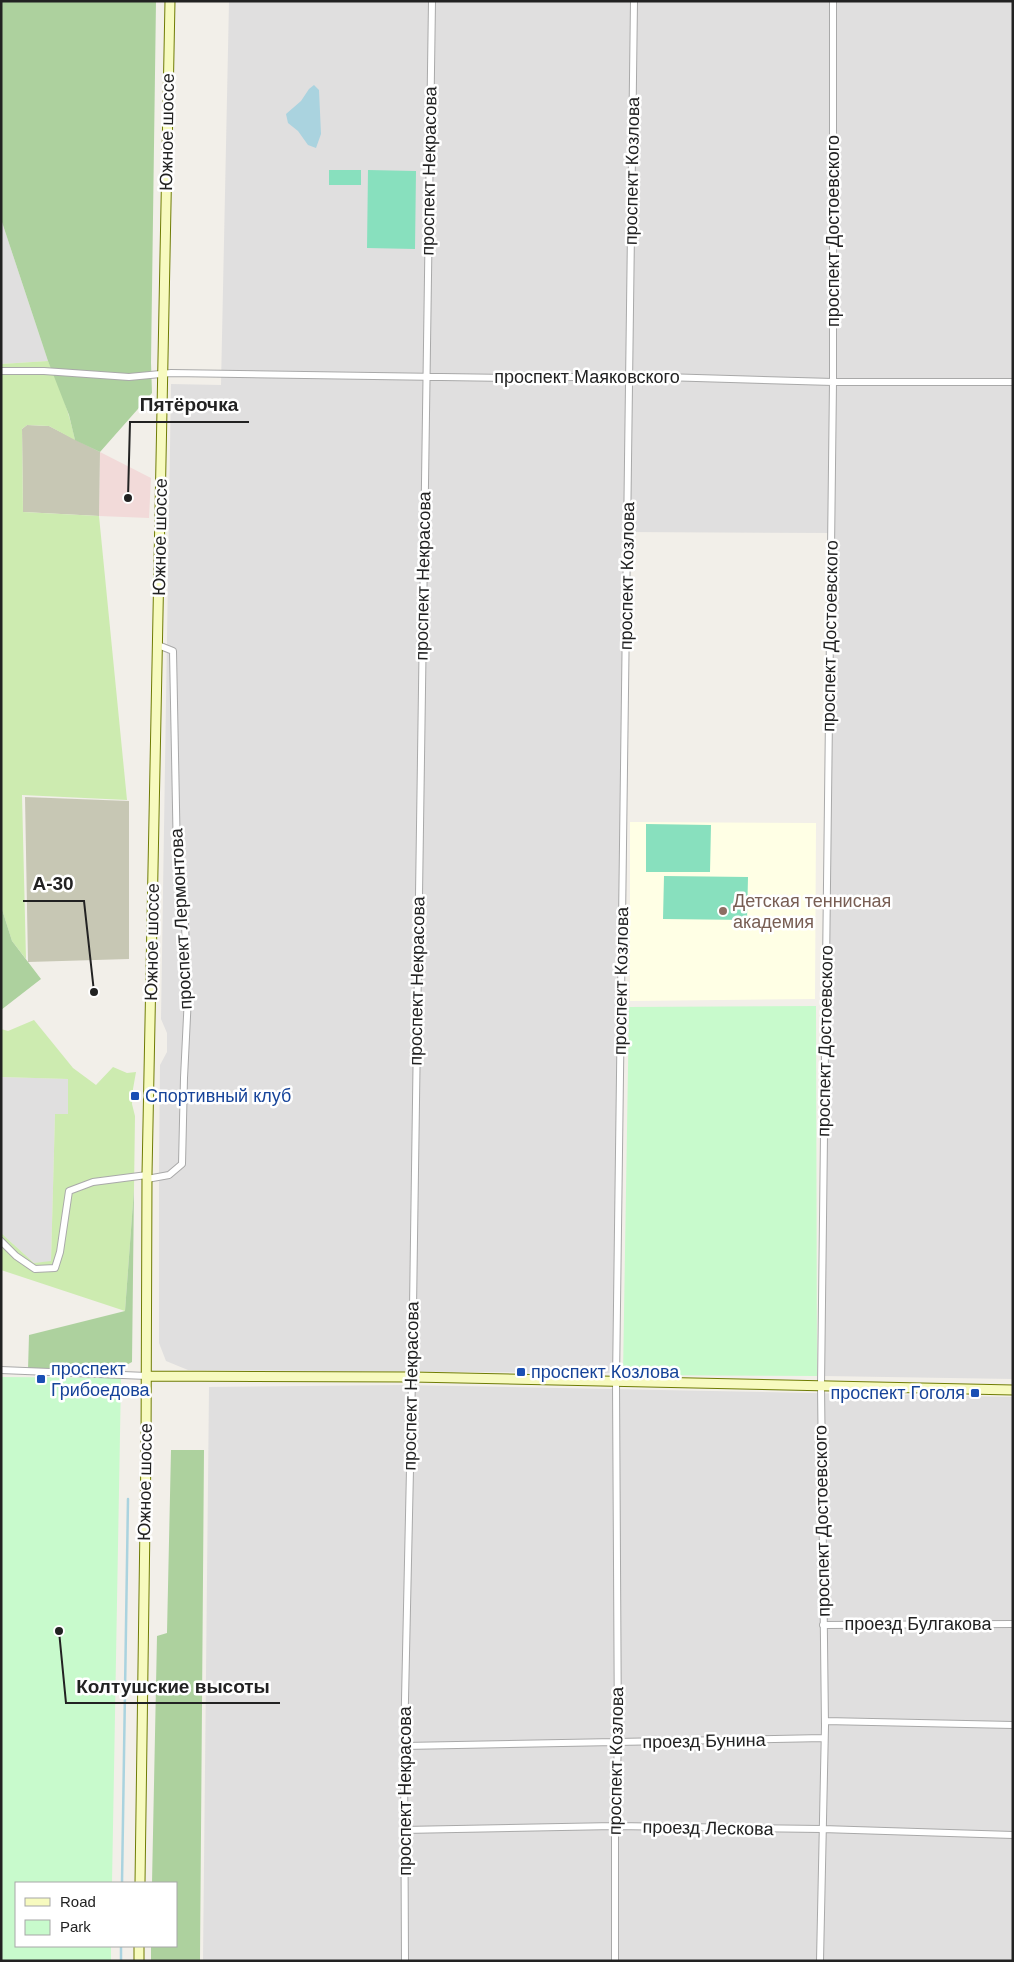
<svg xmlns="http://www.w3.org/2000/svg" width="1014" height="1962" font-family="Helvetica,sans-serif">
<rect width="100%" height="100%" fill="#f2efe9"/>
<path fill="#e0dfdf" d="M 229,1 L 1013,1 L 1013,1379 L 824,1376 L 835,533 L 624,532 L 613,1373 L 188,1370 L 166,1361 L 159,1343 L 159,1168 L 160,1065 L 167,1052 L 167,1033 L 161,1019 L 171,384 L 221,385 Z
M 1,219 L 48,361 L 1,364 Z
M 1,1077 L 68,1079 L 68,1114 L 55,1114 L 51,1262 L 34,1263 L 1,1233 Z
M 402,1385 L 1013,1397 L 1013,1961 L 203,1961 L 209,1387 Z"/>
<path fill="#f2dad9" d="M 100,452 L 151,478 L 149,518 L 99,516 Z"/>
<path fill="#ffffe5" d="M 630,822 L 816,823 L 815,999 L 630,1001 Z"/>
<path fill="#c7c7b4" d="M 27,425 L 49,426 L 100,452 L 99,516 L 23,512 L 22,429 Z
M 25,797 L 129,801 L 129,959 L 28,962 Z"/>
<path fill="#cdebb0" d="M 48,361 C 60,387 69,412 75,440 L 49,426 L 27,425 L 22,429 L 23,512 L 99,516 L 127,800 L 22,795 L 26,959 L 12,941 L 1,906 L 1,364 Z
M 34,1020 L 73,1068 L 96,1085 L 113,1067 L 127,1073 L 136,1072 L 133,1089 L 132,1104 L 135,1116 L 134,1189 L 125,1311 L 1,1270 L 1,1233 L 34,1263 L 51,1261 L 55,1114 L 68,1114 L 68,1079 L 1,1077 L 1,1029 L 8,1031 Z"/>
<path fill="#add19e" d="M 1,1 L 156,1 L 151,363 L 152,393 L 100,452 L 75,440 L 69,415 L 48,361 L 1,219 Z
M 1,906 L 12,941 L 41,979 L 1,1010 Z
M 134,1189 L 132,1362 L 117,1370 L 28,1370 L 29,1335 L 125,1311 Z
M 171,1450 L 204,1450 L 200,1961 L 151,1961 L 151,1946 L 176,1946 L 176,1883 L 152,1883 L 157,1636 L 167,1633 Z"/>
<path fill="#c8facc" d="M 816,1006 L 817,1376 L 623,1375 L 629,1007 Z
M 1,1377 L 121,1378 L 112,1883 L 16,1883 L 16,1946 L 111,1946 L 111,1961 L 1,1961 Z"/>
<path fill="#88e0be" d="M 329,170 L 361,170 L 361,185 L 329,185 Z
M 368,170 L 416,171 L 415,249 L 367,248 Z
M 646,824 L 711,825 L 710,872 L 646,872 Z
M 664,876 L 748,877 L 747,920 L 663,919 Z"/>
<path fill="#aad3df" d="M 314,85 L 319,90 L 321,134 L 316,148 L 308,145 L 298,131 L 288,123 L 286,114 L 301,101 L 309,89 Z"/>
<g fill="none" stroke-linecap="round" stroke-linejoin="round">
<path stroke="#aad3df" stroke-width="2.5" d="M 122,1883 L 128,1499
M 121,1961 L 121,1946"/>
<g stroke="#a9a9a9" stroke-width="8">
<path id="street" d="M 1,371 L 44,371 L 129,377 L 171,373 L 517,378 L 629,376 L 833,382 L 1013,382
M 147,1179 L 169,1175 L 182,1164 L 184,1078 L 188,996 L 184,901 L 177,859 L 173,651 L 158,645
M 1,1241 L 16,1256 L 35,1269 L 55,1268 L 60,1252 L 69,1191 L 93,1182 L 147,1175
M 1,1370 L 147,1376
M 823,1625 L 1013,1624
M 825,1721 L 1013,1725
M 404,1746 L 824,1738
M 403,1830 L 615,1826 L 822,1829 L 1013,1835
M 405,1961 L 404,1746 L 412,1377 L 432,1
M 615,1961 L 615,1826 L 618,1743 L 616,1382 L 634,1
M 820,1961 L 825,1726 L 821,1386 L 833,382 L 833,1"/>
</g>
<g stroke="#707d05" stroke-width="11">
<path id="secondary" d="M 147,1376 L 412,1377 L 1013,1390
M 140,1883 L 146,1450 L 147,1175 L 170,1
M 139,1961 L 139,1946"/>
</g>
<use href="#street" stroke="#fff" stroke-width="6"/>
<use href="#secondary" stroke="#f7fabf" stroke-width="9"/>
</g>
<circle fill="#8d6e63" stroke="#fff" stroke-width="2" cx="723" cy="911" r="5"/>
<g fill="#1a4fb4" stroke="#fff" stroke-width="2">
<rect x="130" y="1091" width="10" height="10" rx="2.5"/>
<rect x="516" y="1367" width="10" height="10" rx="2.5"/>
<rect x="36" y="1374" width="10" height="10" rx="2.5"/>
<rect x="970" y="1388" width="10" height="10" rx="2.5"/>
</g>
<g text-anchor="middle" stroke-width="5" stroke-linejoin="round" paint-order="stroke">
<g font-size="18" fill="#222" stroke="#fff">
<text transform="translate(167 132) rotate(-89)" y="6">Южное шоссе</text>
<text transform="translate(429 171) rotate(-89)" y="6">проспект Некрасова</text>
<text transform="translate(632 171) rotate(-89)" y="6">проспект Козлова</text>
<text transform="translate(833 231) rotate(-90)" y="6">проспект Достоевского</text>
<text x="587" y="383">проспект Маяковского</text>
<text transform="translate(160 537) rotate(-89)" y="6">Южное шоссе</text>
<text transform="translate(423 576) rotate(-89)" y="6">проспект Некрасова</text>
<text transform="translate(627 576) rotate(-89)" y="6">проспект Козлова</text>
<text transform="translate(830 636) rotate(-89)" y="6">проспект Достоевского</text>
<text transform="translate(181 919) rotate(-93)" y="6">проспект Лермонтова</text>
<text transform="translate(152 942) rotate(-89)" y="6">Южное шоссе</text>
<text transform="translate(417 981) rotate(-89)" y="6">проспект Некрасова</text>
<text transform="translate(621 981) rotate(-89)" y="6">проспект Козлова</text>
<text transform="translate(825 1041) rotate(-89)" y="6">проспект Достоевского</text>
<text transform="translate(411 1386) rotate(-89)" y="6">проспект Некрасова</text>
<text transform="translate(145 1482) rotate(-89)" y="6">Южное шоссе</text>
<text transform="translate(822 1521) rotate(-91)" y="6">проспект Достоевского</text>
<text x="918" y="1630">проезд Булгакова</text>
<text transform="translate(704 1741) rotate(-1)" y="6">проезд Бунина</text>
<text transform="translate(616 1761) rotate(-89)" y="6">проспект Козлова</text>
<text transform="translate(405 1791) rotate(-90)" y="6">проспект Некрасова</text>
<text transform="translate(708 1828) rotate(1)" y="6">проезд Лескова</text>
</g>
<g font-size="18" fill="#785e54" stroke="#fff" text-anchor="start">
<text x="733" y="907">Детская теннисная<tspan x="733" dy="21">академия</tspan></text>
</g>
<g font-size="18" fill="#164399" stroke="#fff" text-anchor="start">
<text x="145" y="1102">Спортивный клуб</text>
<text x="51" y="1375">проспект<tspan x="51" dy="21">Грибоедова</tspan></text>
<text x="531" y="1378">проспект Козлова</text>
<text x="965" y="1399" text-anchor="end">проспект Гоголя</text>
</g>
</g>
<path fill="none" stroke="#222" stroke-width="2" d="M128 498L130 422H249M94 992L84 901H23M59 1631L66 1703H280"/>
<g fill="#222" stroke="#fff" stroke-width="2">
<circle cx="128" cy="498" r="5"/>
<circle cx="94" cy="992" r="5"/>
<circle cx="59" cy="1631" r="5"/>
</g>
<g font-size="19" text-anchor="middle" font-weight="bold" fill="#222" stroke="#fff" stroke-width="5" stroke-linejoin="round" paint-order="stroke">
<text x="189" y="411">Пятёрочка</text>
<text x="53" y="890">А-30</text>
<text x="173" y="1693">Колтушские высоты</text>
</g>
<rect width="1014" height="1962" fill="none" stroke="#222222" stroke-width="5"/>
<rect x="15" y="1882" width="162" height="65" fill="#ffffff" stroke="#a7a7a7"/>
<rect x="25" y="1898" width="25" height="8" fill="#f7fabf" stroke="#a7a7a7"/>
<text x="60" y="1907" font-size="15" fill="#222222">Road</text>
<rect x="25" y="1920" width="25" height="15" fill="#c8facc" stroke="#a7a7a7"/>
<text x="60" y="1932" font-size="15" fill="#222222">Park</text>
</svg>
